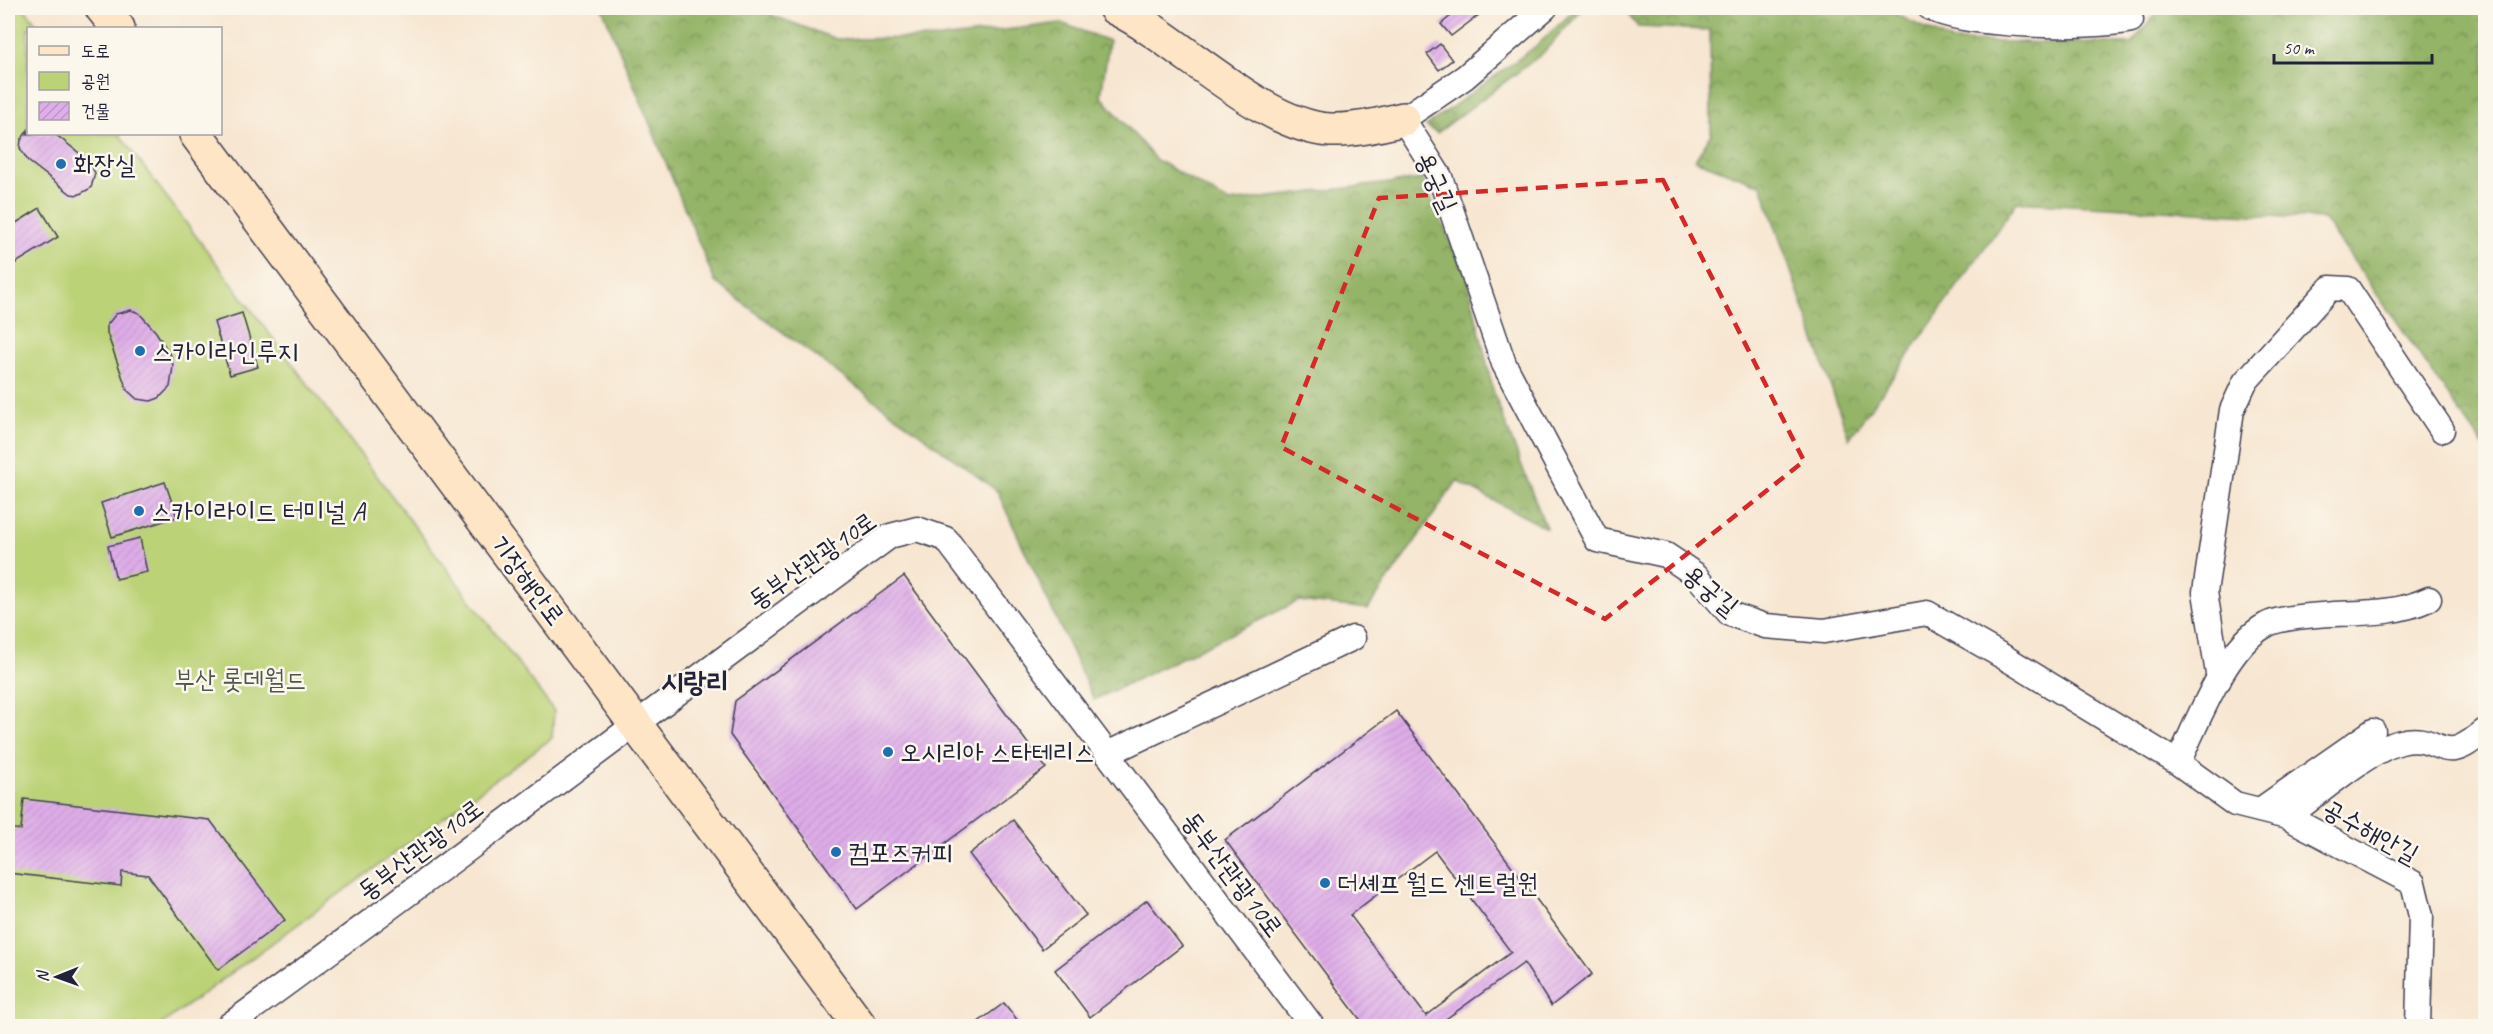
<svg xmlns="http://www.w3.org/2000/svg" width="2493" height="1034" font-family="Caveat,'Poor Story',sans-serif">
<defs>
<pattern id="forest-crowns" width="20" height="18" patternUnits="userSpaceOnUse" patternTransform="scale(1.5)"><rect width="20" height="18" fill="#94b467"/><path d="M2 6a3 3 0 1 1 6 0M12 15a3 3 0 1 1 6 0" fill="none" stroke="#789256"/></pattern>
<pattern id="building-hatch" width="6" height="6" patternUnits="userSpaceOnUse" patternTransform="scale(1.5)"><rect width="6" height="6" fill="#dfade9"/><path d="M-1 1l2-2M0 6l6-6M5 7l2-2" fill="none" stroke="#bf95c9"/></pattern>
</defs>
<rect width="100%" height="100%" fill="#fbf7ec"/>
<filter id="ink" filterUnits="userSpaceOnUse"><feTurbulence type="fractalNoise" baseFrequency=".0167" numOctaves="2"/><feDisplacementMap in="SourceGraphic" scale="12" xChannelSelector="R" yChannelSelector="G"/><feConvolveMatrix kernelMatrix="1 2 1 2 8 2 1 2 1" color-interpolation-filters="sRGB"/></filter>
<filter id="wash" filterUnits="userSpaceOnUse"><feTurbulence type="fractalNoise" baseFrequency=".008" numOctaves="4" result="noise"/><feDisplacementMap in="SourceGraphic" scale="24" xChannelSelector="R" yChannelSelector="G"/><feGaussianBlur stdDeviation="1.35" result="paint"/><feColorMatrix in="noise" values="0 0 0 0 0 0 0 0 0 0 0 0 0 0 0 0 0 1.4 0 .05"/><feComposite in="paint" operator="in"/></filter>
<g filter="url(#wash)">
<rect width="100%" height="100%" fill="#f7e6d1"/>
<path fill="url(#forest-crowns)" stroke="#5b6b51" stroke-width="1.5" d="M 602,8 L 761,8 L 774,16 L 836,39 L 940,38 L 1061,23 L 1109,41 L 1101,96 L 1155,159 L 1229,202 L 1422,179 L 1467,277 L 1494,394 L 1546,528 L 1457,481 L 1368,609 L 1299,601 L 1094,700 L 997,491 L 715,282 Z
M 1584,8 L 1542,54 L 1437,133 L 1426,126 L 1536,46 L 1576,9 Z
M 1623,8 L 1883,8 L 1951,41 L 2131,44 L 2160,8 L 2485,8 L 2485,448 L 2324,219 L 2017,202 L 1849,439 L 1761,185 L 1695,160 L 1711,134 L 1710,30 L 1638,27 Z"/>
<path fill="#bbd276" stroke="#6e7a58" stroke-width="1.5" d="M 8,8 L 24,8 L 40,28 L 28,28 L 28,134 L 119,134 L 554,711 L 552,738 L 159,1026 L 8,1026 Z"/>
<g id="blocks">
<path fill="url(#building-hatch)" fill-rule="evenodd" d="M 1454,8 L 1488,8 L 1451,36 L 1441,24 L 1457,11 Z
M 1440,44 L 1452,60 L 1439,70 L 1427,54 Z
M 28,130 L 28,134 L 55,134 L 88,160 L 95,173 L 91,188 L 78,195 L 71,194 L 28,161 L 20,148 L 21,140 Z
M 40,208 L 58,237 L 8,268 L 8,228 Z
M 131,310 L 139,313 L 156,332 L 171,356 L 173,366 L 170,387 L 159,398 L 151,401 L 137,399 L 127,390 L 107,333 L 107,325 L 116,314 Z
M 242,313 L 258,367 L 230,375 L 214,322 Z
M 165,482 L 177,517 L 112,537 L 101,503 Z
M 140,538 L 147,572 L 116,579 L 108,546 Z
M 904,576 L 1046,768 L 857,909 L 730,735 L 735,701 Z
M 1396,711 L 1592,974 L 1551,1006 L 1524,963 L 1436,1026 L 1365,1026 L 1225,840 ZM 1435,851 L 1511,952 L 1426,1016 L 1350,915 Z
M 24,799 L 210,820 L 285,920 L 218,970 L 148,875 L 122,872 L 121,886 L 8,873 L 8,828 L 21,830 Z
M 1013,820 L 1086,915 L 1042,949 L 969,854 Z
M 1147,900 L 1182,946 L 1090,1017 L 1055,970 Z
M 1004,1003 L 1022,1026 L 973,1026 Z"/>
</g>
</g>
<g filter="url(#ink)">
<use href="#blocks" fill-opacity="0" stroke="#423f52" stroke-width="1.5"/>
<g fill="none" stroke-linecap="round" stroke-linejoin="round">
<g stroke="#423f52" stroke-width="27">
<path id="street" d="M 1545,8 L 1465,77 L 1403,119 L 1440,177 L 1504,364 L 1597,540 L 1666,555 L 1696,575 L 1730,614 L 1765,626 L 1824,631 L 1927,613 L 2009,660 L 2178,763 L 2235,804 L 2287,817 L 2413,883 L 2421,916 L 2418,1026
M 1930,8 C 1965,27 2090,29 2131,20
M 2219,680 L 2205,592 L 2232,410 L 2245,382 L 2330,288 L 2348,289 L 2442,430
M 1107,754 L 1353,638
M 2178,763 C 2198,721 2225,647 2266,625 C 2280,617 2318,615 2334,614 C 2367,613 2399,613 2429,599
M 2260,810 L 2373,731
M 2287,817 C 2316,796 2368,750 2401,742 C 2428,735 2436,751 2454,749 C 2466,747 2476,737 2486,730
M 228,1026 C 450,865 668,698 890,536 L 917,529 L 946,539 L 1312,1026"/>
</g>
<g stroke="#423f52" stroke-width="36">
<path id="secondary" d="M 102,8 L 118,28
M 1115,8 C 1179,39 1261,126 1330,130 C 1354,131 1380,125 1403,119
M 196,134 L 860,1026"/>
</g>
<use href="#street" stroke="#fff" stroke-width="24"/>
<use href="#secondary" stroke="#fde5c5" stroke-width="33"/>
</g>
</g>
<path fill="none" stroke="#d62828" stroke-width="4.5" stroke-dasharray="12 8" stroke-linejoin="round" d="M 1663,180 L 1804,461 L 1605,619 L 1281,447 L 1379,198 Z"/>
<g fill="#1f6fb2" stroke="#fbf7ec" stroke-width="2">
<circle cx="61" cy="164" r="6"/>
<circle cx="140" cy="351" r="6"/>
<circle cx="139" cy="511" r="6"/>
<circle cx="888" cy="752" r="6"/>
<circle cx="836" cy="852" r="6"/>
<circle cx="1325" cy="883" r="6"/>
</g>
<g text-anchor="middle" stroke-width="5" stroke-linejoin="round" paint-order="stroke">
<g font-size="26" fill="#22223b" stroke="#fbf7ec" text-anchor="start">
<text x="73" y="173">화장실</text>
<text x="152" y="360">스카이라인루지</text>
<text x="151" y="520">스카이라이드 터미널 A</text>
<text x="900" y="761">오시리아 스타테리스</text>
<text x="848" y="861">컴포즈커피</text>
<text x="1337" y="892">더셰프 월드 센트럴원</text>
</g>
<g font-size="26" fill="#22223b" stroke="#fbf7ec">
<text transform="translate(1437 182) rotate(65)" y="9">용궁길</text>
<text transform="translate(812 560) rotate(-35)" y="9">동부산관광10로</text>
<text transform="translate(528 580) rotate(53)" y="9">기장해안로</text>
<text transform="translate(1711 590) rotate(40)" y="9">용궁길</text>
<text transform="translate(2371 831) rotate(29)" y="9">공수해안길</text>
<text transform="translate(420 849) rotate(-37)" y="9">동부산관광10로</text>
<text transform="translate(1233 874) rotate(53)" y="9">동부산관광10로</text>
</g>
<g font-size="26" fill="#50574d" stroke="#fbf7ec">
<text x="240" y="688">부산 롯데월드</text>
</g>
<g font-size="28" font-weight="bold" fill="#22223b" stroke="#fbf7ec">
<text x="695" y="691">시랑리</text>
</g>
</g>
<rect width="2493" height="1034" fill="none" stroke="#fbf7ec" stroke-width="30"/>
<rect x="27" y="27" width="195" height="108" fill="#fbf7ec" stroke="#a4a2a5" stroke-width="1.5"/>
<rect x="39" y="46" width="30" height="9" fill="#fde5c5" stroke="#a4a2a5" stroke-width="1.5"/>
<text x="81" y="57" font-size="18" fill="#22223b">도로</text>
<rect x="39" y="72" width="30" height="18" fill="#bbd276" stroke="#a4a2a5" stroke-width="1.5"/>
<text x="81" y="87" font-size="18" fill="#22223b">공원</text>
<rect x="39" y="102" width="30" height="18" fill="url(#building-hatch)" stroke="#a4a2a5" stroke-width="1.5"/>
<text x="81" y="117" font-size="18" fill="#22223b">건물</text>
<g transform="translate(57 977) rotate(269)" stroke="#fbf7ec" stroke-width="4.5" paint-order="stroke">
<path d="M0-4.5L10 22L0 15L-10 22Z" fill="#22223b"/>
<text y="-9" font-size="16" font-weight="bold" text-anchor="middle" fill="#22223b">N</text>
</g>
<path d="M2274 54v9h158v-9" fill="none" stroke="#22223b" stroke-width="3"/>
<text x="2283" y="54" font-size="18" fill="#22223b" stroke="#fbf7ec" stroke-width="4.5" paint-order="stroke">50 m</text>
</svg>
